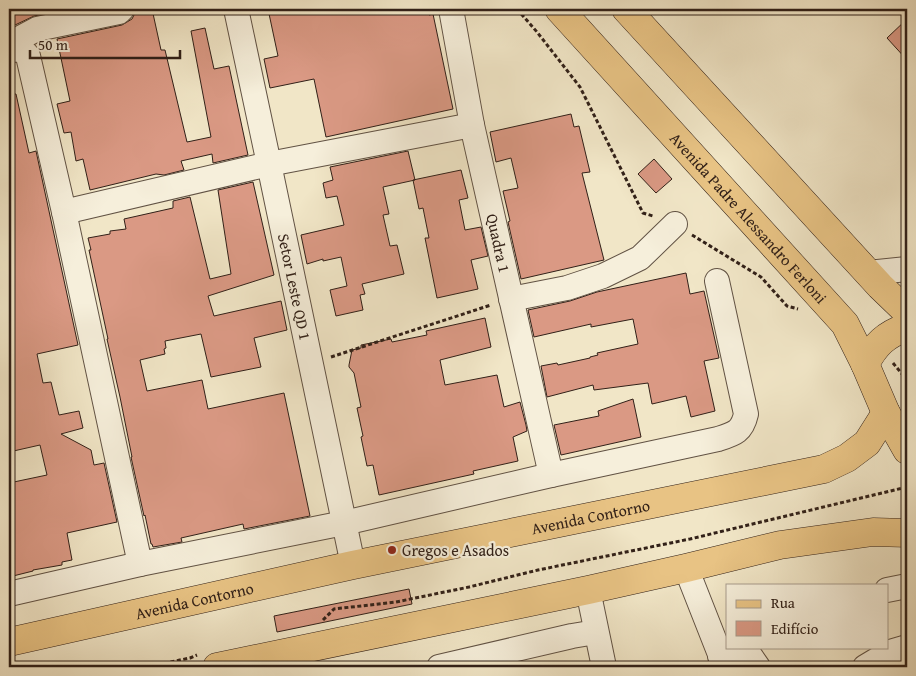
<svg xmlns="http://www.w3.org/2000/svg" width="916" height="676" font-family="'Gentium Book Plus',serif">
<rect width="100%" height="100%" fill="#f1e6c7"/>
<filter id="stains"><feTurbulence type="fractalNoise" baseFrequency=".004" numOctaves="4"/><feColorMatrix values="0 0 0 0 .2 0 0 0 0 .09 0 0 0 0 .02 0 0 0 .5 -.17"/></filter>
<radialGradient id="worn" r=".72"><stop offset=".6" stop-color="#630" stop-opacity="0"/><stop offset="1" stop-color="#630" stop-opacity=".3"/></radialGradient>
<path fill="#da9984" stroke="#312018" d="M 9,9 L 67,9 L 34,16 L 15,25 L 9,26 Z
M 135,9 L 152,9 L 161,50 L 165,50 L 187,142 L 211,137 L 191,31 L 205,28 L 214,69 L 229,66 L 248,155 L 213,163 L 212,154 L 181,161 L 184,170 L 164,175 L 156,174 L 90,190 L 83,159 L 76,161 L 71,132 L 64,133 L 57,104 L 70,101 L 57,39 L 122,25 L 132,19 L 135,13 Z
M 268,9 L 428,9 L 429,15 L 433,14 L 453,109 L 326,137 L 314,79 L 270,88 L 264,59 L 278,56 Z
M 907,19 L 907,60 L 887,38 Z
M 9,94 L 16,94 L 29,153 L 36,151 L 78,345 L 37,354 L 43,383 L 51,382 L 59,415 L 79,411 L 83,428 L 61,434 L 91,450 L 94,465 L 104,463 L 117,522 L 67,533 L 72,560 L 62,562 L 62,565 L 33,570 L 33,571 L 9,577 L 9,483 L 47,475 L 40,445 L 9,452 Z
M 571,114 L 574,127 L 579,126 L 590,172 L 582,173 L 604,260 L 521,279 L 508,222 L 510,221 L 503,191 L 518,188 L 511,158 L 496,162 L 490,132 Z
M 408,151 L 415,180 L 383,187 L 389,214 L 383,215 L 390,246 L 397,245 L 404,274 L 362,284 L 365,294 L 360,295 L 363,310 L 336,316 L 330,290 L 347,286 L 341,257 L 323,261 L 323,259 L 307,264 L 301,235 L 344,225 L 337,196 L 326,198 L 323,183 L 333,180 L 330,167 Z
M 654,159 L 672,179 L 656,193 L 638,174 Z
M 461,170 L 468,198 L 459,200 L 465,230 L 481,227 L 488,256 L 471,260 L 478,289 L 437,298 L 425,238 L 429,238 L 423,208 L 419,209 L 413,180 Z
M 253,182 L 274,275 L 208,296 L 214,316 L 281,301 L 287,330 L 254,338 L 261,367 L 211,377 L 201,334 L 165,341 L 166,348 L 164,349 L 165,354 L 140,360 L 147,391 L 202,380 L 208,409 L 284,393 L 310,516 L 244,529 L 243,524 L 181,538 L 182,542 L 153,547 L 152,544 L 151,544 L 145,515 L 144,516 L 131,457 L 132,457 L 120,397 L 107,339 L 108,339 L 89,250 L 91,250 L 88,238 L 110,234 L 110,231 L 126,229 L 124,219 L 173,208 L 173,201 L 190,197 L 210,279 L 231,274 L 218,190 Z
M 686,273 L 690,294 L 704,291 L 719,358 L 704,361 L 715,411 L 691,417 L 686,396 L 652,404 L 648,383 L 594,390 L 593,385 L 547,397 L 541,366 L 557,363 L 558,365 L 590,358 L 590,357 L 598,355 L 597,353 L 638,344 L 633,319 L 591,327 L 591,324 L 534,337 L 528,310 L 570,301 L 597,292 Z
M 485,318 L 491,347 L 440,360 L 445,385 L 497,375 L 504,407 L 520,402 L 526,425 L 527,431 L 513,437 L 518,461 L 473,471 L 474,474 L 379,495 L 373,465 L 367,466 L 361,437 L 363,436 L 357,408 L 361,407 L 354,373 L 349,367 L 349,365 L 352,350 L 361,348 L 361,345 L 391,339 L 392,342 L 427,335 L 426,331 Z
M 633,399 L 641,437 L 561,455 L 554,425 L 599,416 L 598,411 Z
M 409,589 L 412,604 L 277,632 L 274,616 Z"/>
<g fill="none" stroke-linecap="round" stroke-linejoin="round">
<g stroke="#615244" stroke-width="26">
<g id="minor">
<path id="s1" d="M 236,9 L 269,164 L 353,565"/>
<path id="s2" d="M 451,9 L 472,125 L 551,475"/>
<path d="M 17,48 L 18,42 L 22,37 L 37,29 L 119,12 L 122,9"/>
<path d="M 9,51 C 17,49 22,48 28,56 L 64,212 L 140,564"/>
<path d="M 64,212 L 269,164 L 472,125"/>
<path d="M 868,273 L 907,269"/>
<path d="M 511,299 L 567,288 L 603,276 L 640,258 L 675,224"/>
<path d="M 686,568 L 725,667"/>
<path d="M 588,590 L 604,667"/>
<path d="M 887,590 L 907,586"/>
<path d="M 9,594 L 140,564 L 344,523 L 551,475 L 718,439 C 734,434 742,432 746,414 L 717,281"/>
<path d="M 720,656 L 749,654 L 758,667"/>
<path d="M 439,667 L 572,636 L 596,632"/>
<path d="M 865,667 L 890,652 L 907,647"/>
</g>
</g>
<g stroke="#312018" stroke-width="29">
<g id="major">
<path id="s3" d="M 559,9 L 845,324 L 865,364 L 886,413 L 907,450"/>
<path d="M 626,9 L 880,286 L 907,312"/>
<path d="M 865,364 C 876,344 885,335 907,327"/>
<path id="s4" d="M 9,642 L 353,565 L 824,469 L 847,458 L 867,443 L 886,413"/>
<path d="M 217,667 L 588,590 L 686,568 L 780,545 L 873,532 L 907,533"/>
</g>
</g>
<path stroke="#312018" stroke-width="3" stroke-dasharray="4 2.5" stroke-linecap="butt" d="M 517,9 L 537,32 L 580,87 L 643,213 L 653,216
M 692,235 L 761,277 L 787,306 L 798,309
M 331,357 L 491,305
M 893,363 L 907,380
M 323,620 L 334,609 L 396,602 L 469,587 L 538,570 L 690,539 L 907,487
M 145,667 L 190,658 L 197,655"/>
<use href="#minor" stroke="#f6efdb" stroke-width="24"/>
<use href="#major" stroke="#e8c384" stroke-width="28"/>
</g>
<circle fill="#8f2418" stroke="#f6efdb" stroke-width="2" cx="392" cy="550" r="5"/>
<g text-anchor="middle" stroke-width="4.5" stroke-linejoin="round" paint-order="stroke">
<g font-size="16" fill="#312018" stroke="#f6efdb">
<text dy="6" stroke="none"><textPath href="#s3" startOffset="282">Avenida Padre Alessandro Ferloni</textPath></text>
<text dy="6" stroke="none"><textPath href="#s2" startOffset="239">Quadra 1</textPath></text>
<text dy="6" stroke="none"><textPath href="#s1" startOffset="284">Setor Leste QD 1</textPath></text>
<text dy="6" stroke="none"><textPath href="#s4" startOffset="595">Avenida Contorno</textPath></text>
<text dy="6" stroke="none"><textPath href="#s4" startOffset="190">Avenida Contorno</textPath></text>
</g>
<g font-size="16" fill="#312018" stroke="#f6efdb" text-anchor="start">
<text x="402" y="556">Gregos e Asados</text>
</g>
</g>
<rect width="916" height="676" fill="none" stroke="#f1e6c7" stroke-width="30"/>
<rect x="10" y="10" width="896" height="656" fill="none" stroke="#312018" stroke-width="2.5"/>
<rect x="15" y="15" width="886" height="646" fill="none" stroke="#312018"/>
<rect x="726" y="584" width="162" height="65" fill="#f6efdb" stroke="#a79c8d"/>
<rect x="736" y="600" width="25" height="8" fill="#e8c384" stroke="#a79c8d"/>
<text x="771" y="608" font-size="15" fill="#312018">Rua</text>
<rect x="736" y="621" width="25" height="15" fill="#da9984" stroke="#a79c8d"/>
<text x="771" y="634" font-size="15" fill="#312018">Edifício</text>
<path d="M30 50v8h150v-8" fill="none" stroke="#312018" stroke-width="2.5"/>
<text x="38" y="50" font-size="15" fill="#312018" stroke="#f6efdb" stroke-width="4" paint-order="stroke">50 m</text>
<rect width="100%" height="100%" filter="url(#stains)"/>
<rect width="100%" height="100%" fill="url(#worn)"/>
</svg>
